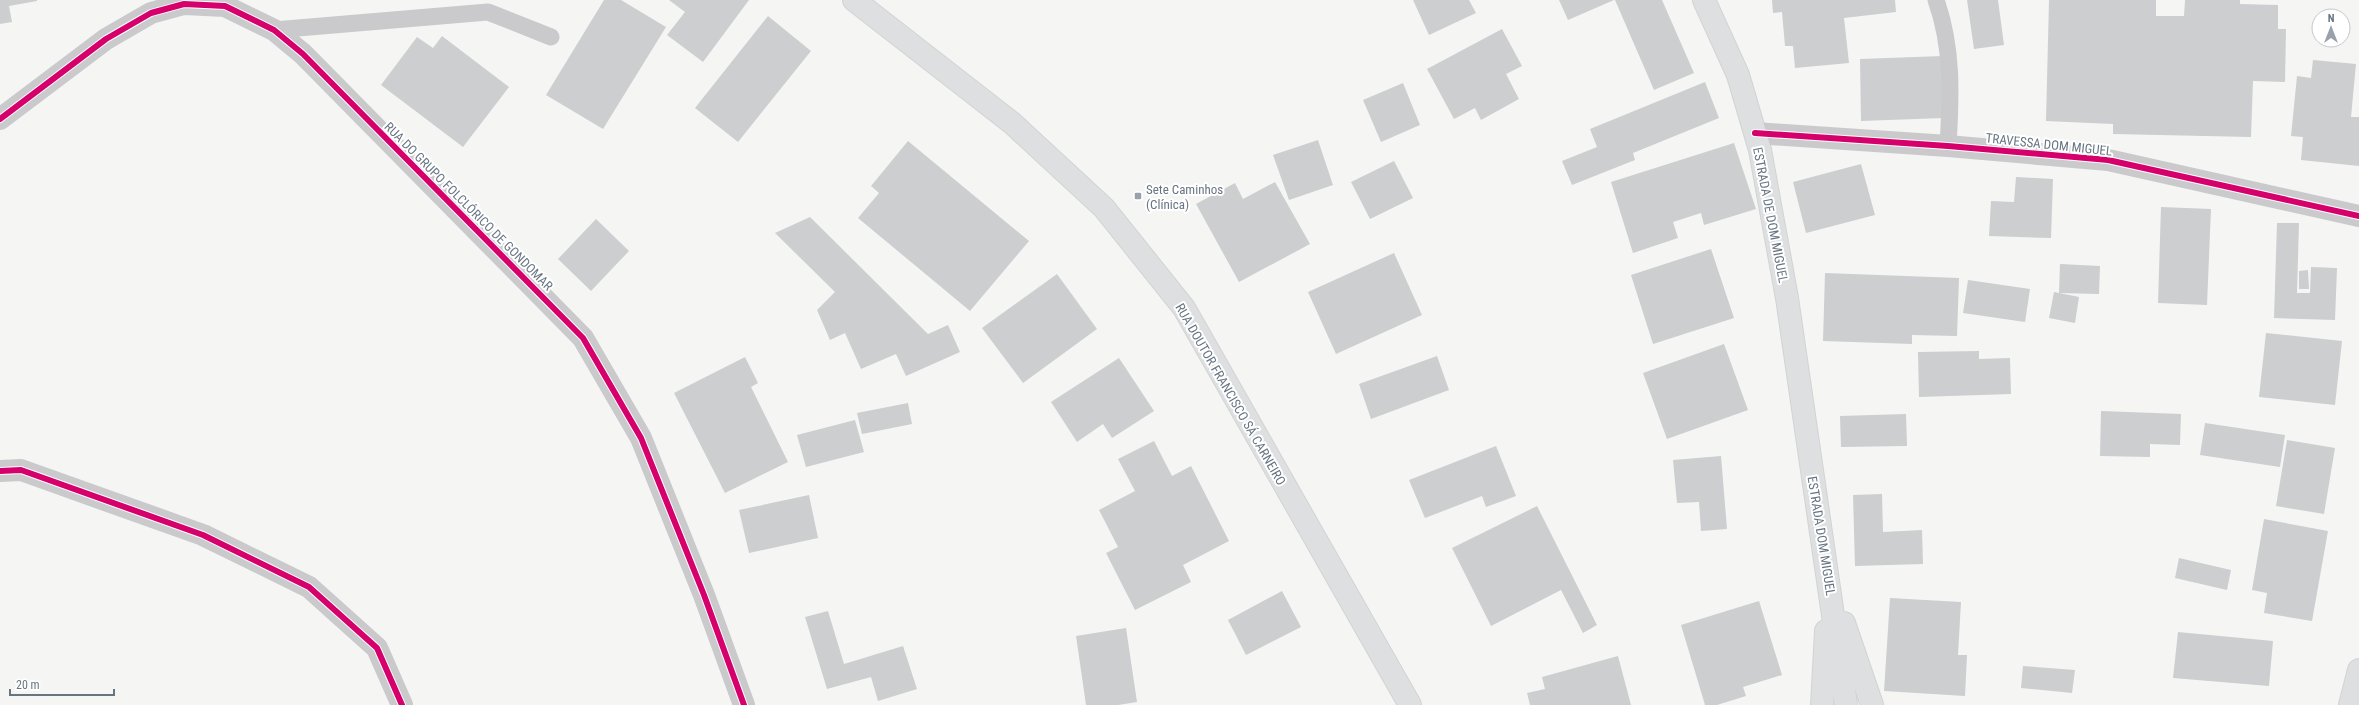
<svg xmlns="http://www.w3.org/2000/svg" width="2359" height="705" font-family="'Roboto Condensed',sans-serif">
<rect width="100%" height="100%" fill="#f5f5f4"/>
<path fill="#cccecf" d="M 0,0 L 37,0 L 37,1 L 9,6 L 12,22 L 0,24 Z
M 604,0 L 621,0 L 666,27 L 603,129 L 546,95 Z
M 669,0 L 749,0 L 703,62 L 667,35 L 685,12 Z
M 1413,0 L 1469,0 L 1476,13 L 1429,35 Z
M 1559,0 L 1614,0 L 1568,20 Z
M 1615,0 L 1662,0 L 1694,73 L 1654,90 Z
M 1772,0 L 1895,0 L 1896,12 L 1844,18 L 1849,63 L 1795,68 L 1793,46 L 1785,46 L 1782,12 L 1773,13 Z
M 1967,0 L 1998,0 L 2004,45 L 1974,49 Z
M 2049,0 L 2156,0 L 2156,16 L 2184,16 L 2185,0 L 2240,0 L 2240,4 L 2278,5 L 2278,29 L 2286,29 L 2285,82 L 2253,81 L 2251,137 L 2113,134 L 2113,124 L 2046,121 Z
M 768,16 L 811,51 L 738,142 L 695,108 Z
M 1502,29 L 1522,66 L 1506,74 L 1519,99 L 1481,120 L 1475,108 L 1454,119 L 1427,69 Z
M 442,36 L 509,87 L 463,147 L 381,85 L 417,37 L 433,48 Z
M 1942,56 L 1944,118 L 1861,121 L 1860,59 Z
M 2313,60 L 2356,64 L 2351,117 L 2359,117 L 2359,166 L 2301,160 L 2303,137 L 2291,136 L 2297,76 L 2311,78 Z
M 1705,82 L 1719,118 L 1633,153 L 1635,160 L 1572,185 L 1562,161 L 1597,147 L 1590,129 Z
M 1403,83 L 1420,125 L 1381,142 L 1363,100 Z
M 1318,140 L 1333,185 L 1289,200 L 1273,155 Z
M 908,141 L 1029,241 L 970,311 L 858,218 L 879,193 L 871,186 Z
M 1734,143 L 1756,209 L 1704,225 L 1701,213 L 1673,222 L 1678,238 L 1633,253 L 1611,182 Z
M 1394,161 L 1413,198 L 1370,219 L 1351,182 Z
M 1861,164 L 1875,215 L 1806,233 L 1793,182 Z
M 2016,177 L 2053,179 L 2051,238 L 1989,236 L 1991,201 L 2014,202 Z
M 1275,182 L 1310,244 L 1239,282 L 1196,204 L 1235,183 L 1243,199 Z
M 2161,207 L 2211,209 L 2207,305 L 2158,303 Z
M 810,217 L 928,334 L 948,325 L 960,352 L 906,376 L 896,354 L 861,369 L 845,333 L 830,340 L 817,310 L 835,292 L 775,233 Z
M 596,219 L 629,251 L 591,291 L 558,259 Z
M 2277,223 L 2299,223 L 2297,293 L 2310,293 L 2311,267 L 2337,268 L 2335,320 L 2274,318 Z
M 1711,249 L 1734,318 L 1653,344 L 1631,275 Z
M 1394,253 L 1422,315 L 1336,354 L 1308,292 Z
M 2060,264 L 2100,266 L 2099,294 L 2059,293 Z
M 2308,270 L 2309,289 L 2299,289 L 2299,271 Z
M 1825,273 L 1959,278 L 1957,336 L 1912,335 L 1912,344 L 1823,341 Z
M 1057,274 L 1097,329 L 1023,383 L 982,328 Z
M 1968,280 L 2030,289 L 2025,322 L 1963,313 Z
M 2054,292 L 2079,297 L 2075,323 L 2049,318 Z
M 2266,333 L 2342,341 L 2335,405 L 2259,397 Z
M 1724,344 L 1748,410 L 1667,439 L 1643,373 Z
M 1979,351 L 1979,359 L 2010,358 L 2011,394 L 1919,397 L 1918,352 Z
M 1437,356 L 1449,390 L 1371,419 L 1359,384 Z
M 745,357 L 758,383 L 751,387 L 788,462 L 725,493 L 674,393 Z
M 1119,358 L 1154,411 L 1112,438 L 1103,424 L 1077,442 L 1051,402 Z
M 908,403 L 912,424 L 862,434 L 857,413 Z
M 2101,411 L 2181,414 L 2180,445 L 2150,444 L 2150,457 L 2100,456 Z
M 1906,414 L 1907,446 L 1841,447 L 1840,416 Z
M 855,420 L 864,452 L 806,467 L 797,435 Z
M 2205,423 L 2285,435 L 2280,467 L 2200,455 Z
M 2287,440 L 2335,448 L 2324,514 L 2276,506 Z
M 1154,441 L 1172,476 L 1191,466 L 1229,541 L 1183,565 L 1191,582 L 1135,610 L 1106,553 L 1118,547 L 1099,510 L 1135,491 L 1118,459 Z
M 1496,446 L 1516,496 L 1486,507 L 1482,496 L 1425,518 L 1409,480 Z
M 1721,456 L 1727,529 L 1701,531 L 1699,502 L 1677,503 L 1673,460 Z
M 1882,494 L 1883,532 L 1922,530 L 1923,564 L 1855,566 L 1853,495 Z
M 809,495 L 818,538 L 749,553 L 739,510 Z
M 1537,506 L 1597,625 L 1583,633 L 1561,590 L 1491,626 L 1452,548 Z
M 2264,519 L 2328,531 L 2312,621 L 2264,613 L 2267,593 L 2252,590 Z
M 2179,558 L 2231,570 L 2227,590 L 2175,578 Z
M 1282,591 L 1301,627 L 1246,655 L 1228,620 Z
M 1890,598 L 1961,602 L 1958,655 L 1967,655 L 1965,696 L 1884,691 Z
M 1759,601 L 1782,675 L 1743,687 L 1746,696 L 1717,705 L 1705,705 L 1681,625 Z
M 828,611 L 844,664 L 903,646 L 917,689 L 878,701 L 871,677 L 827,689 L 805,617 Z
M 1126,628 L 1137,702 L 1118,705 L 1086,705 L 1076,636 Z
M 2178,632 L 2273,641 L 2269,686 L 2173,678 Z
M 1618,656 L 1631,705 L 1530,705 L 1527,693 L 1545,689 L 1542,677 Z
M 2023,666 L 2075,670 L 2072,693 L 2021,688 Z"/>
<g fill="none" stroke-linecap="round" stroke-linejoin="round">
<g stroke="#d2d3d3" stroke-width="24">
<path id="primary" d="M 854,0 L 1012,123 L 1104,208 L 1184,308 L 1410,705
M 1704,0 L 1738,75 L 1760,150 L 1787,298 L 1846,705
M 1844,623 L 1872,705
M 1822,705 L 1826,631
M 2350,705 L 2359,670"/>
</g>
<path stroke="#cacacc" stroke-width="17" d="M 1936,0 C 1953,48 1951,96 1948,146
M 274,30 L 488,12 L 551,37"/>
<path stroke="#cacacc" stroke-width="22" d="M 0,119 L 106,39 L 151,13 L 184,4 L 225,6 L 274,30 L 303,54 L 583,338 L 641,438 L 704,595 L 744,705
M 1755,133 L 1948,146 L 2108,160 L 2359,216
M 0,471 L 21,470 L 203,535 L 309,587 L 377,648 L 402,705"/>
<use href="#primary" stroke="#dedfe0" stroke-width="22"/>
<g stroke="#fff" stroke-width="8">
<path id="cycleway" d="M 0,119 L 106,39 L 151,13 L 184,4 L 225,6 L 274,30 L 303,54 L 583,338 L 641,438 L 704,595 L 744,705
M 1755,133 L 1948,146 L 2108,160 L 2359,216
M 0,471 L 21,470 L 203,535 L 309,587 L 377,648 L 402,705"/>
</g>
<use href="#cycleway" stroke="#d6006c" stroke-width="6"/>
</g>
<rect fill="#99a2ab" stroke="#fff" stroke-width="1.5" x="1134" y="192" width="8" height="8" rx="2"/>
<g text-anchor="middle" stroke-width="4" stroke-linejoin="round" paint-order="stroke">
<g font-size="13" fill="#677583" stroke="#fff">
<text transform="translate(2049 144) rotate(6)" y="5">TRAVESSA DOM MIGUEL</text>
<text transform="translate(469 206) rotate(45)" y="5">RUA DO GRUPO FOLCLÓRICO DE GONDOMAR</text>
<text transform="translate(1771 215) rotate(79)" y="5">ESTRADA DE DOM MIGUEL</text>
<text transform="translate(1231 394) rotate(60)" y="5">RUA DOUTOR FRANCISCO SÁ CARNEIRO</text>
<text transform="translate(1822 536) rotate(81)" y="5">ESTRADA DOM MIGUEL</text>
</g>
<g font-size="13" fill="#677583" stroke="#fff" text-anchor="start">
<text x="1146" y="194">Sete Caminhos<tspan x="1146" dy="15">(Clínica)</tspan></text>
</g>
</g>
<g transform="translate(2331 28)"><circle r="19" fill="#ffffff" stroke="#c2c8cd"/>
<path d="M0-3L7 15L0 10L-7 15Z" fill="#99a2ab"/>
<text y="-6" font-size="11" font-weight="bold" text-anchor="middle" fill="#677583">N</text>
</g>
<path d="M10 689v6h104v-6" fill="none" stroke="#677583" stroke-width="2"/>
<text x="16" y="689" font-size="12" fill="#677583" stroke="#ffffff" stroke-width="3" paint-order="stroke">20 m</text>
</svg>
